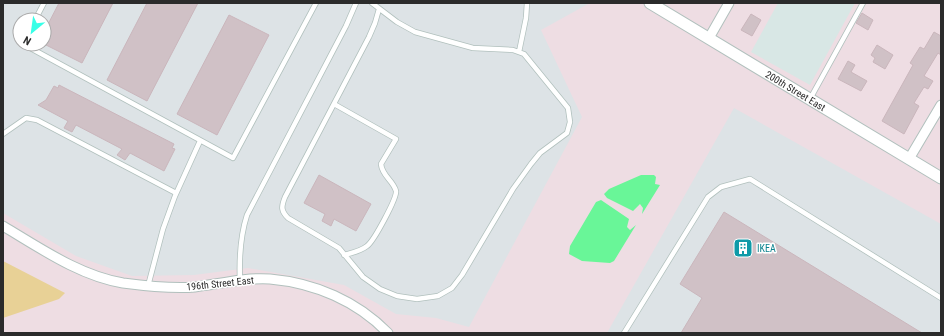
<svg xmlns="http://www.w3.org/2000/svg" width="944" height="336" font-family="'Roboto Condensed',sans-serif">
<rect width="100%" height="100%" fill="#eedde3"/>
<path fill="#dde3e6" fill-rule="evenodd" d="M 3,3 L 586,3 L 588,4 L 541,30 L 582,117 L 469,327 L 436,318 L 396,314 L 344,285 L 248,268 L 194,275 L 132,276 L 76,256 L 3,213 ZM 20,20 L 44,20 L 44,44 L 20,44 Z
M 734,108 L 941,224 L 941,333 L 607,333 Z"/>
<path fill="#d8e7e5" d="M 778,3 L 855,3 L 810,85 L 751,52 Z"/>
<path fill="#e8d196" d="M 3,261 L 65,293 L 59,299 L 3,318 Z"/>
<path fill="#69f698" d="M 641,175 L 654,175 L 656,177 L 655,184 L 660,185 L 642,214 L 643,208 L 640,204 L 633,211 L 607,198 L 604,194 L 609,189 Z
M 601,200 L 629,219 L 627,227 L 630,230 L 636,225 L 614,261 L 610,263 L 582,261 L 569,254 L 570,246 L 596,202 Z"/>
<path fill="#d0c1c6" stroke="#cab6bc" d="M 59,3 L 113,3 L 82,63 L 44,44 L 44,32 Z
M 147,3 L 198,3 L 147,101 L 107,80 Z
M 862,13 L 873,20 L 868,30 L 856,23 Z
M 751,14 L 761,20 L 752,36 L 741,30 Z
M 229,15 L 269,35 L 217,135 L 177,114 Z
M 934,32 L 941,36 L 941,55 L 938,53 L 924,76 L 933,81 L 928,89 L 924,87 L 914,103 L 919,106 L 904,134 L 882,121 L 913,65 L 910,63 L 920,47 L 924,49 Z
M 877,45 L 893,55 L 885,69 L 873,62 L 875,58 L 871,55 Z
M 848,61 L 855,65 L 851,72 L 867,81 L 861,91 L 838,79 Z
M 59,85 L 174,144 L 172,148 L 175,149 L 164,171 L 130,153 L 125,160 L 117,155 L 122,149 L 76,125 L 72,132 L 64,128 L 68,121 L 38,105 L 46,100 L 54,86 L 58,88 Z
M 319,175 L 371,204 L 356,231 L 334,219 L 331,226 L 322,221 L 325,214 L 304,203 Z
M 724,212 L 922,333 L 681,333 L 702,298 L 680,284 Z"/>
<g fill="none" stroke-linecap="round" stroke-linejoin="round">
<g stroke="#b1c0bd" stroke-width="6">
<path id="service" d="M 372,3 L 397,22 L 415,32 L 473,48 L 513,50 L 524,54 L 568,108 L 570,122 L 567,133 L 540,153 L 531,164 L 513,189 L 462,275 L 452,288 L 438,296 L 417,299 L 397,296 L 380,289 L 363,277 L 339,248 L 288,218 C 281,211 281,207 285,197 L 369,37 L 375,23 L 379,9
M 35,20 L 44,3
M 23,44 L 233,158 L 316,3
M 519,52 L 526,18 L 527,3
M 810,99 L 863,3
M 334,104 L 396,139 L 381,164 C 382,176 393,180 396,191 C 397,198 374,241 367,246 C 361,251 352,253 344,255
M 3,134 L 26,118 L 37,120 L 176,193
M 240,281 C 239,258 240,237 247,215 L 346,26 L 356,3
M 148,286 L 163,229 L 175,196 L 200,141
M 624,333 L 708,197 L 721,187 L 750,179 L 941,298"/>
</g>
<g stroke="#b1c0bd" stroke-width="11">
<path id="minor" d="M 709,38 L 729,3
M 909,159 L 941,105
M 3,226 C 40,248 80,276 123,283 C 146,286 172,289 195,287 C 219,284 246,277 270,279 C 315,283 357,301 388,333"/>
</g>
<g stroke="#b1c0bd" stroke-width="13">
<g id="tertiary">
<path id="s1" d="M 650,3 L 941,178"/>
</g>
</g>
<use href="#service" stroke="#fff" stroke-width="4.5"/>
<use href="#minor" stroke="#fff" stroke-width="9"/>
<use href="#tertiary" stroke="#fff" stroke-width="11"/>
</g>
<defs>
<g id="building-square" transform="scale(1)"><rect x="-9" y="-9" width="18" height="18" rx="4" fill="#0f9aa8" stroke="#fff"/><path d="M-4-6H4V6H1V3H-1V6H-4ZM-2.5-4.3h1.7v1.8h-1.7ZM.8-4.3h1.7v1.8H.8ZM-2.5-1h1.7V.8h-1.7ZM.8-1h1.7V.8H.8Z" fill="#fff"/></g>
</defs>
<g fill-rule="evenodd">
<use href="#building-square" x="743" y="248"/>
</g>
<g text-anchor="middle" stroke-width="3" stroke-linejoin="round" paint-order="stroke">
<g font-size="10" fill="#2b2b2b" stroke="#fff">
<text dy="4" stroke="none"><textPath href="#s1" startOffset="170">200th Street East</textPath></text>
<text transform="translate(220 283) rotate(-6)" y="4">196th Street East</text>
</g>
<g font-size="10" fill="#0d838f" stroke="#fff" text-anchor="start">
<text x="757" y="252">IKEA</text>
</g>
</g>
<rect width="944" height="336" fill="none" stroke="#2b2b2b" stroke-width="8"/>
<g transform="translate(32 32) rotate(209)"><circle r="19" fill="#ffffff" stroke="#aaaaaa"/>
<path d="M0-3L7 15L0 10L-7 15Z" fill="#38ffe7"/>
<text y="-6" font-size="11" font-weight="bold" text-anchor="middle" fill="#2b2b2b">N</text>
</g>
</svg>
